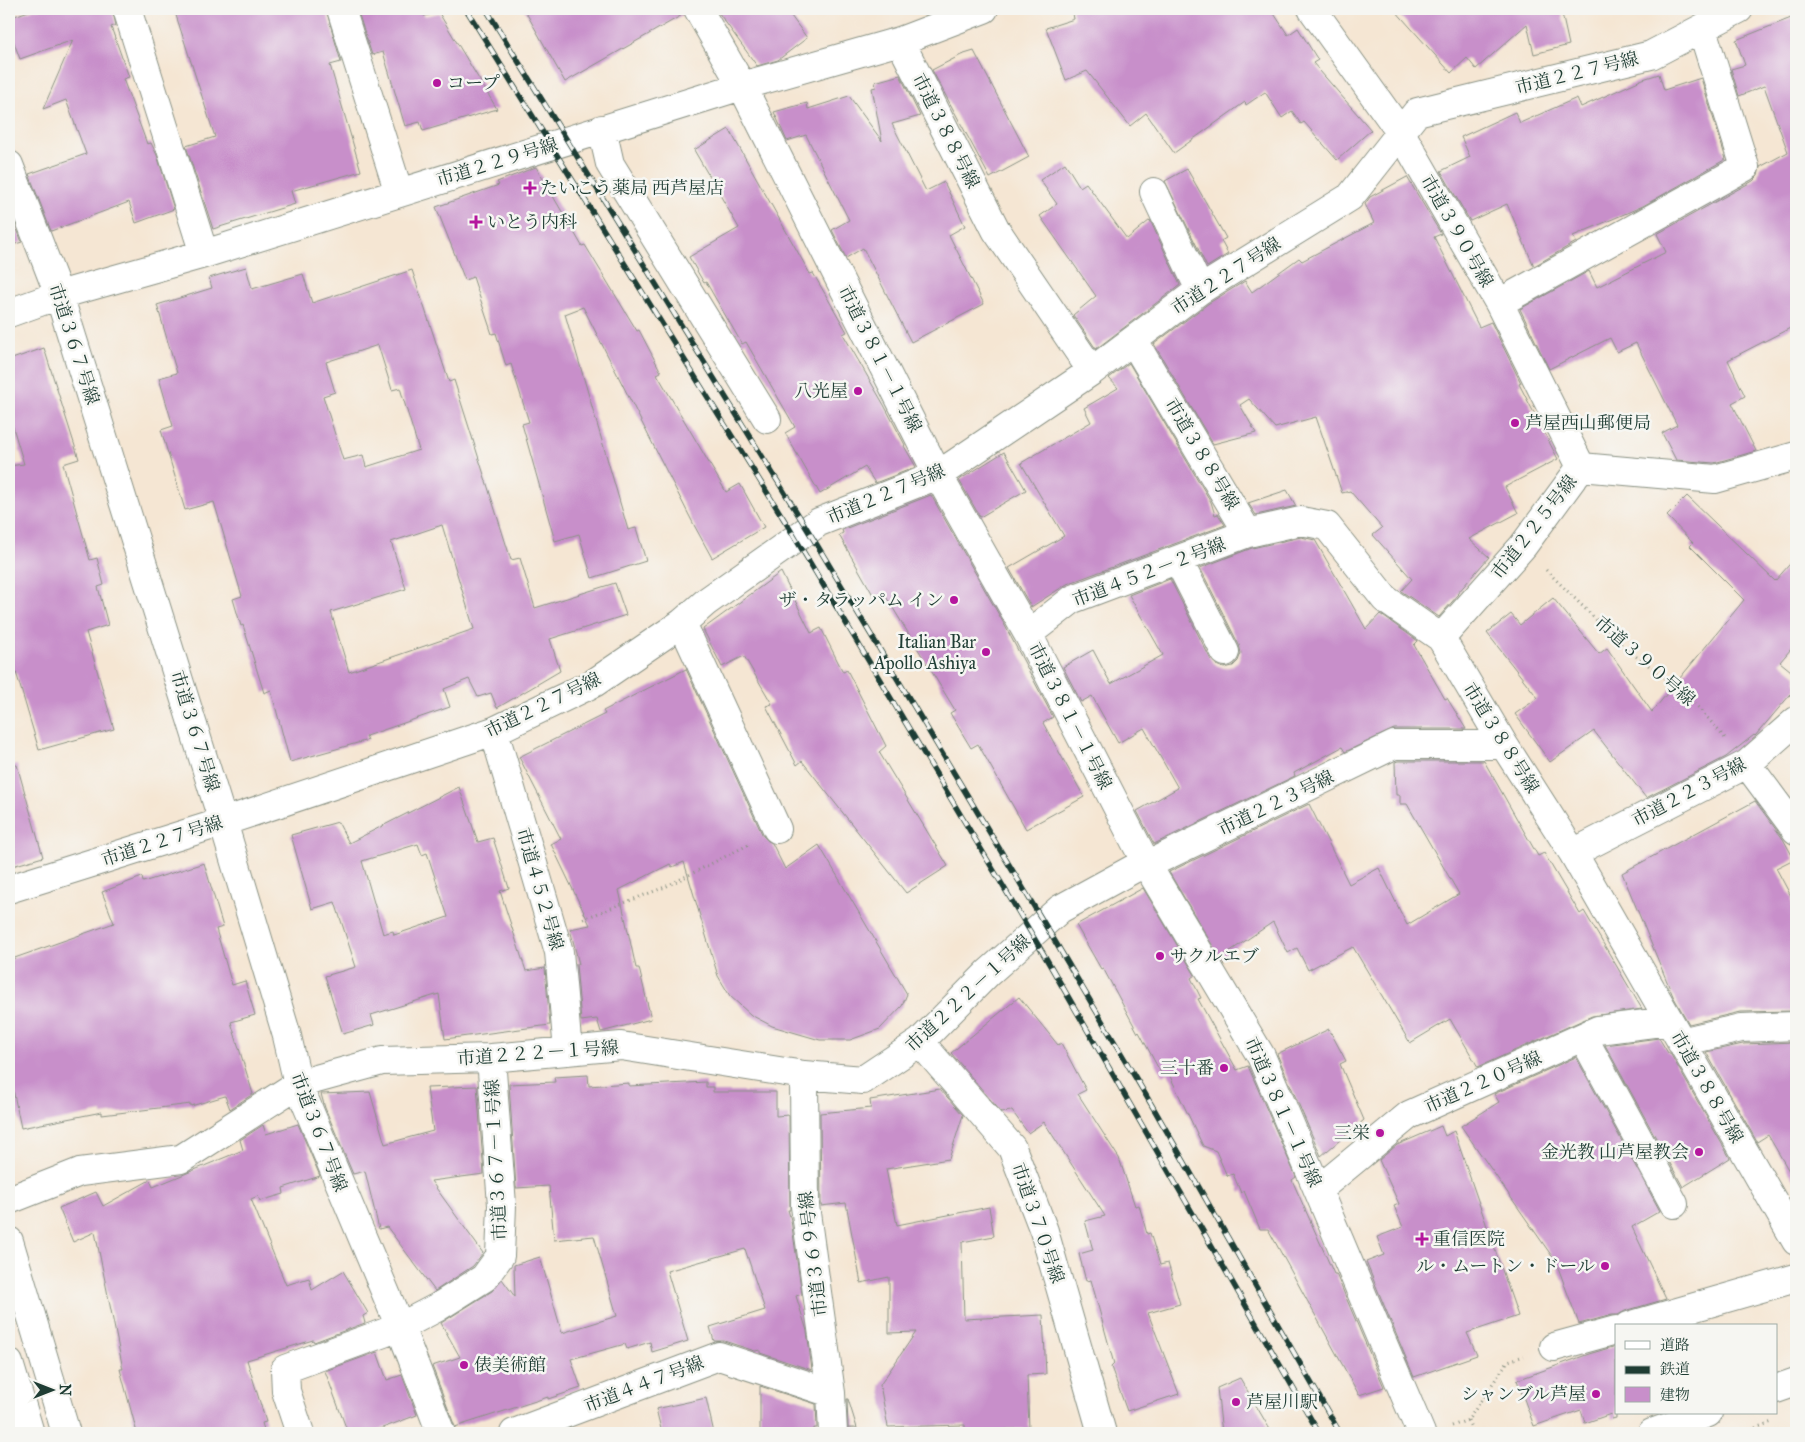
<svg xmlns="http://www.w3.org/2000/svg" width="1805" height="1442" font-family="'IM FELL Great Primer','Noto Serif JP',serif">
<rect width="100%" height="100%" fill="#f6f6f2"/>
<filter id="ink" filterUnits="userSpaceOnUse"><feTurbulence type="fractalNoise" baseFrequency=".02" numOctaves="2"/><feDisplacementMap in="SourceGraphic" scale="10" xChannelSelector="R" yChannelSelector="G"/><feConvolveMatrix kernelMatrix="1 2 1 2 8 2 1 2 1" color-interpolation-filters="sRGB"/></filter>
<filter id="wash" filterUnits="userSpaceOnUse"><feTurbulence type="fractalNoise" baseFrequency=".0096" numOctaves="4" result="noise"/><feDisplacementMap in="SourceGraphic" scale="20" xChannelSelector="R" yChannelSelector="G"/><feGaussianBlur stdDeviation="1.12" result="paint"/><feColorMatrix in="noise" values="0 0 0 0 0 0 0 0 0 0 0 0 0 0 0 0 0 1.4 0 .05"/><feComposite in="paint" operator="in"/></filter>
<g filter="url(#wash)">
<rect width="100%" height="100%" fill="#f5e6d3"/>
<g id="blocks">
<path fill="#c88fca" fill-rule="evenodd" d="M 34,9 L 112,9 L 116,25 L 111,27 L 129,77 L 123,79 L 147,144 L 151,143 L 157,155 L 174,209 L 136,223 L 129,202 L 51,231 L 29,174 L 86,154 L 66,100 L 43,109 L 73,40 L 20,59 L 9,29 L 9,18 Z
M 174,9 L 326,9 L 341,62 L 330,65 L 361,171 L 291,191 L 295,204 L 213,229 L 186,146 L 215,137 Z
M 357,9 L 422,9 L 424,16 L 439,13 L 497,109 L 423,131 L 420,122 L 405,126 L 383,52 L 372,55 Z
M 524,9 L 682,9 L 684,14 L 565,82 Z
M 716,9 L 786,9 L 807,38 L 778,60 L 757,66 Z
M 1072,9 L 1271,9 L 1288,35 L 1298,28 L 1318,60 L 1313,63 L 1371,130 L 1337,160 L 1304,122 L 1301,124 L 1292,111 L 1282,118 L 1265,92 L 1246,105 L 1245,102 L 1174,153 L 1146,113 L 1130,126 L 1087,71 L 1066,80 L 1046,28 L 1074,19 Z
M 1394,9 L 1561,9 L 1569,45 L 1534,54 L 1527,24 L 1476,69 L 1467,58 L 1451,73 Z
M 1796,16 L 1796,325 L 1728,360 L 1745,396 L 1732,403 L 1756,451 L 1714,463 L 1676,460 L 1662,433 L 1677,425 L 1636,343 L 1617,352 L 1610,338 L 1549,369 L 1520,309 L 1589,271 L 1597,287 L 1666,252 L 1657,234 L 1753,181 L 1758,176 L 1760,167 L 1788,152 L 1764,86 L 1739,96 L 1731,69 L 1745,65 L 1736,40 Z
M 974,51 L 1029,157 L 990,178 L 932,70 L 961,55 Z
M 1659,74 L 1664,90 L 1701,78 L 1726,159 L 1643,206 L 1573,236 L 1576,242 L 1534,266 L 1507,204 L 1470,221 L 1441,171 L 1470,157 L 1461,137 L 1515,112 L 1520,123 L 1577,98 L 1581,107 L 1643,79 Z
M 900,75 L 920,116 L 892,124 L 926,191 L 944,182 L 965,226 L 949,235 L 984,304 L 911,342 L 863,248 L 846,258 L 832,230 L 849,220 L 806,135 L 787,141 L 774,112 L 807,103 L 808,109 L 849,96 L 882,141 L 872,88 L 876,87 L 875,82 Z
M 729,129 L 810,274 L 813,273 L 847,332 L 843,334 L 884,405 L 905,445 L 904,446 L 916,467 L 875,483 L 865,467 L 820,494 L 785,433 L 795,427 L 746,342 L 742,344 L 706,282 L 704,283 L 689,257 L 739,228 L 694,150 Z
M 1065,163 L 1080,187 L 1086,183 L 1127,239 L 1150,220 L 1180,285 L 1096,349 L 1073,315 L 1096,296 L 1040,216 L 1057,204 L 1040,180 Z
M 536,167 L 582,246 L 585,245 L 637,331 L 639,330 L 661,372 L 657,374 L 726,492 L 740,484 L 764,527 L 712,558 L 694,525 L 583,307 L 565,314 L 628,530 L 636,528 L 646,561 L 592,578 L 579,534 L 555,541 L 522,424 L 529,422 L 511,364 L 506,366 L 496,333 L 492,334 L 473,277 L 465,280 L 436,207 L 499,185 L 497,182 Z
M 1187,169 L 1226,238 L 1221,241 L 1228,254 L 1207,267 L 1165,181 Z
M 1407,177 L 1441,234 L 1434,237 L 1479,327 L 1491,322 L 1521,383 L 1519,384 L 1558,459 L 1505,487 L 1518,513 L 1469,539 L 1489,557 L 1457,594 L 1458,595 L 1439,617 L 1401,591 L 1412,579 L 1373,535 L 1382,528 L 1350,491 L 1342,493 L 1316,417 L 1275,428 L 1249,399 L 1240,405 L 1256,433 L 1213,444 L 1154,344 L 1209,303 L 1245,281 L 1252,292 L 1299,258 L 1302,261 L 1374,223 L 1365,204 L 1370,197 Z
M 9,208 L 22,242 L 9,246 Z
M 246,267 L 252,289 L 303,274 L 312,303 L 412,270 L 449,382 L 454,380 L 511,560 L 520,558 L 535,608 L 615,583 L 626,615 L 550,639 L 560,671 L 497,708 L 491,693 L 478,697 L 469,679 L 444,689 L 450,707 L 366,736 L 368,740 L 290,762 L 271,690 L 264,693 L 243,625 L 241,626 L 233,599 L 242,596 L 214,502 L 185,510 L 161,430 L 173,426 L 159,378 L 177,373 L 157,305 L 212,288 L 209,278 ZM 378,345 L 392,390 L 400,388 L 419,450 L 366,467 L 363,455 L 343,460 L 323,396 L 335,392 L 326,362 ZM 442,525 L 474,629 L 349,672 L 331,612 L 406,589 L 391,542 Z
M 44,348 L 79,459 L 63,464 L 90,560 L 97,558 L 104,585 L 98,587 L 108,625 L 86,632 L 114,729 L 39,750 L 16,672 L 9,674 L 9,466 L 24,464 L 9,414 L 9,360 Z
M 1129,363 L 1211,502 L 1215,515 L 1218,514 L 1225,525 L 1067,584 L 1031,607 L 1009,568 L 1064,536 L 1021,463 L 1091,422 L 1084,408 L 1118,388 L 1109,378 Z
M 1004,452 L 1026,490 L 980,517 L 959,480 Z
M 1287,490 L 1296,506 L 1256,515 L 1248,503 Z
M 931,495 L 1003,622 L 1053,717 L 1043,723 L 1084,797 L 1026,829 L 978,744 L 971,748 L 950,713 L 955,710 L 885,595 L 876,600 L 839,535 L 843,533 L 842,530 Z
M 1687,496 L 1775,581 L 1796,557 L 1796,643 L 1780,662 L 1796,675 L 1796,688 L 1755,736 L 1754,735 L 1726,757 L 1646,798 L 1594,731 L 1550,762 L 1515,714 L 1538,698 L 1487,633 L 1511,614 L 1520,625 L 1553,598 L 1599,654 L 1607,648 L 1652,712 L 1744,600 L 1690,546 L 1693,543 L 1667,516 Z
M 1301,537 L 1315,540 L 1366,629 L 1380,614 L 1418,641 L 1414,645 L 1445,699 L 1447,698 L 1466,729 L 1394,729 L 1345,752 L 1342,747 L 1294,773 L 1295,776 L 1154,844 L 1137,811 L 1178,788 L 1144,728 L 1118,743 L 1092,696 L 1081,702 L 1063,667 L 1093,650 L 1111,684 L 1163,655 L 1129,595 L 1170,579 L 1211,660 L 1216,665 L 1224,668 L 1233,666 L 1238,661 L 1241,653 L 1239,645 L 1200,568 L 1252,548 Z
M 781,572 L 811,633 L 821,628 L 843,672 L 847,670 L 886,746 L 879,752 L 948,866 L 906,893 L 802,761 L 797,765 L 766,706 L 772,704 L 744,656 L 722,667 L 703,629 Z
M 686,669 L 763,836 L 768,841 L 772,843 L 785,869 L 819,845 L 907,994 L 902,1006 L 880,1029 L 850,1040 L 820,1040 L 772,1026 L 751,1015 L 730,996 L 718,976 L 684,862 L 672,867 L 670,864 L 619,890 L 636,968 L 639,968 L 651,1019 L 601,1032 L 597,1019 L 581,1021 L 576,964 L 579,964 L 570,929 L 590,925 L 551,844 L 561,839 L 519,757 L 605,714 L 603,711 Z
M 1398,761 L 1484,761 L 1538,856 L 1544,853 L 1580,914 L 1584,911 L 1642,1009 L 1592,1016 L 1478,1067 L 1450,1019 L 1410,1043 L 1353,947 L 1308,970 L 1297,948 L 1288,953 L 1273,922 L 1220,958 L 1169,872 L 1309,804 L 1349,884 L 1379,868 L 1407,925 L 1459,894 L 1407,804 L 1400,804 L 1400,795 L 1396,795 L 1395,762 Z
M 17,765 L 43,857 L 9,867 L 9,766 Z
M 459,787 L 478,842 L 493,838 L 509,888 L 500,891 L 526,971 L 545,968 L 550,1025 L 445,1039 L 439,994 L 371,1015 L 374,1025 L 343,1034 L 325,976 L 356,967 L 335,902 L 312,909 L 291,835 L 338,822 L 349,843 ZM 418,844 L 422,855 L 427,853 L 448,917 L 394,935 L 393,931 L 383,934 L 362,861 Z
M 1755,801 L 1783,839 L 1794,859 L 1776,868 L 1792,898 L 1794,947 L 1796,947 L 1796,1011 L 1740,1012 L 1689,1024 L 1673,996 L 1622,873 Z
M 204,863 L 223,927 L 216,929 L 232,985 L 245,981 L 255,1015 L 231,1022 L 253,1094 L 230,1109 L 225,1096 L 191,1106 L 191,1104 L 102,1115 L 102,1112 L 21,1128 L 9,1070 L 9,960 L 114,923 L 102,892 L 142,877 L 143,882 Z
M 1143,888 L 1195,975 L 1191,978 L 1201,998 L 1198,999 L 1237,1070 L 1248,1066 L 1296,1177 L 1292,1180 L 1334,1274 L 1336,1274 L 1384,1387 L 1359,1395 L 1268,1229 L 1260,1229 L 1244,1191 L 1241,1193 L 1233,1174 L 1227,1176 L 1216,1151 L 1203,1146 L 1168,1072 L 1162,1075 L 1139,1032 L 1138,1033 L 1103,968 L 1101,969 L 1076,925 Z
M 1019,997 L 1058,1045 L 1061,1043 L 1086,1090 L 1078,1094 L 1119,1158 L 1135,1206 L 1139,1205 L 1147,1234 L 1150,1233 L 1160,1265 L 1168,1263 L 1180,1304 L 1148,1313 L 1179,1394 L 1127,1411 L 1111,1367 L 1114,1364 L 1091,1280 L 1086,1281 L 1079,1254 L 1093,1250 L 1085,1221 L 1105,1216 L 1044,1122 L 1028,1133 L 1012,1111 L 1001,1112 L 951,1053 Z
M 1329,1029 L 1346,1061 L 1340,1064 L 1364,1120 L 1321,1156 L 1277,1054 Z
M 1659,1038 L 1668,1053 L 1670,1053 L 1730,1158 L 1683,1187 L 1605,1045 Z
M 1796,1042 L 1796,1183 L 1768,1135 L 1757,1142 L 1706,1052 L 1743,1044 Z
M 1576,1057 L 1660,1211 L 1632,1227 L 1666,1299 L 1625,1311 L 1618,1315 L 1612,1315 L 1579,1324 L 1556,1262 L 1461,1126 L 1499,1102 L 1494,1094 Z
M 588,1075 L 589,1086 L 629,1083 L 629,1086 L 706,1082 L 706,1087 L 713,1087 L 713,1092 L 776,1092 L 776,1116 L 789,1115 L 790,1210 L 788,1210 L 791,1220 L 802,1294 L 796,1296 L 807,1331 L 812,1370 L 760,1353 L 760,1350 L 755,1351 L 724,1341 L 714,1341 L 710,1327 L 765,1310 L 745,1249 L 667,1271 L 688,1341 L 652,1352 L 650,1342 L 627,1349 L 625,1344 L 571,1359 L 581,1388 L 548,1399 L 548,1397 L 455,1427 L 432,1366 L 460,1357 L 441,1323 L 492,1291 L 502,1279 L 515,1297 L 514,1265 L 540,1257 L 562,1333 L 617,1316 L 594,1236 L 554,1240 L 549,1186 L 516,1188 L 509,1084 L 555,1082 L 554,1077 Z
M 477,1086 L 484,1174 L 431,1181 L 483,1253 L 473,1266 L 435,1291 L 387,1227 L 379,1229 L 365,1171 L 353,1174 L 325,1108 L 321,1094 L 370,1092 L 385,1144 L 433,1131 L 427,1088 Z
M 940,1089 L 963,1115 L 949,1159 L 886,1169 L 897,1225 L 989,1207 L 994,1236 L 962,1242 L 964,1319 L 1043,1315 L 1046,1374 L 1027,1375 L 1029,1429 L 1006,1429 L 1006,1433 L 965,1433 L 965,1425 L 888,1427 L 880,1385 L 916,1332 L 889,1333 L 889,1277 L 861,1283 L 846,1203 L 821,1206 L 820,1113 L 871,1108 L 870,1100 Z
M 298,1124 L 320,1176 L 283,1188 L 284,1194 L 260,1201 L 258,1196 L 251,1199 L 286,1285 L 309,1278 L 312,1290 L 343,1271 L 368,1313 L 363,1316 L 365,1323 L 314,1342 L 313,1340 L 247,1360 L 266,1422 L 262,1423 L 265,1433 L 137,1433 L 120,1369 L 123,1369 L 95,1232 L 73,1242 L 59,1208 L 96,1192 L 103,1206 L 150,1180 L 153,1187 L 243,1150 L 240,1140 L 263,1125 L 266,1134 Z
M 1441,1126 L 1445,1136 L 1454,1131 L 1518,1316 L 1467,1333 L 1477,1355 L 1414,1377 L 1366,1262 L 1384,1255 L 1377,1237 L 1403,1227 L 1394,1206 L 1399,1204 L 1379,1160 L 1397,1145 Z
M 1616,1346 L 1616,1418 L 1612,1419 L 1611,1414 L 1585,1423 L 1581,1410 L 1534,1426 L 1517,1380 L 1589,1354 Z
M 377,1352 L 387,1380 L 402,1375 L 417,1415 L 369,1433 L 348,1433 L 325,1371 Z
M 1240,1378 L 1272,1433 L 1222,1433 L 1217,1388 Z
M 760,1386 L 816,1404 L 817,1428 L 814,1428 L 814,1433 L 760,1433 Z
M 706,1398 L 714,1433 L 662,1433 L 656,1409 Z
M 847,1399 L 848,1399 L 857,1428 L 848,1428 Z"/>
</g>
</g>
<g filter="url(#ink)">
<use href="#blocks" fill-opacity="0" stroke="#8a9284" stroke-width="1"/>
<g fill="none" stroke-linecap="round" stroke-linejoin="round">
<g stroke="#8a9284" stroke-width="30">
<path id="minor" d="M 127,9 L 204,254
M 341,9 L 399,193
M 698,9 L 742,86 L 938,475 L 1028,634 L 1147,865 L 1261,1056 L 1421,1433
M 1312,9 L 1401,133 L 1499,303 L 1581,467
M 900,41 L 996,230 L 1092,371
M 602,129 L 610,164 L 767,419
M 9,165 L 59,295 L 223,822 L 287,1036 L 298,1084 L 400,1327 L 441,1433
M 1154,192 L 1200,290
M 1499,303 L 1745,167 L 1702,29
M 9,313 L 59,295 L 204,254 L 742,86 L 900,41 L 984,9
M 1133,340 L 1248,533 L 1301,521 L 1327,526 L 1385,599 L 1441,638 L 1504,745 L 1573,853 L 1796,1241
M 1581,467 L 1715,479 L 1796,456
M 1178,560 L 1225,652
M 682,623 L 777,829
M 1028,634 L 1073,599 L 1248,533
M 1441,638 L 1523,546 L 1581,467
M 494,731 L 559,952 L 568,1051
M 1747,764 L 1796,830
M 1573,853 L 1747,764 L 1796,721
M 9,889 L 223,822 L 494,731 L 594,683 L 682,623 L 706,602 L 819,522 L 938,475 L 1092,371 L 1200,290 L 1350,197 L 1417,112 L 1651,55 L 1739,9
M 1583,1037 L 1674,1204
M 920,1042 L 1012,1148 L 1044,1231 L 1102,1433
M 1681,1042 L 1741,1028 L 1796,1026
M 804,1075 L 805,1206 L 831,1393 L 833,1433
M 1318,1190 L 1409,1115 L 1598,1030 L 1669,1021
M 9,1200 L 80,1172 L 181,1159 L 298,1084 L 382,1061 L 491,1058 L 621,1046 L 804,1075 L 863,1080 L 920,1042 L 988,973 L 1060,909 L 1135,868 L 1147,865 L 1394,745 L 1504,745
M 9,1241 L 66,1433
M 1629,1326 L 1796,1278
M 1554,1347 L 1616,1330
M 9,1363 L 30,1433
M 1776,1389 L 1796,1382
M 300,1433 L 286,1391 L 285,1369 L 400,1327 L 438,1307 L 484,1278 L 500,1256 L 502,1205 L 491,1058
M 514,1433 L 719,1356 L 831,1393
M 1652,1433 L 1708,1413"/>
</g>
<path stroke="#8a9284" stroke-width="3" stroke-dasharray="1 4" stroke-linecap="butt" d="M 1546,570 L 1627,650 L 1684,691 L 1725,738
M 583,919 L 665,887 L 748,845
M 1468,1420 L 1473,1433
M 1452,1426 L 1468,1420 L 1508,1361 L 1524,1356
M 1741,1433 L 1772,1422"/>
<use href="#minor" stroke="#fff" stroke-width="28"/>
<g stroke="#1f3d34" stroke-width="5.5">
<path id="rail" d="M 466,9 L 788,526 L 1043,953 L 1319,1433
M 486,9 L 817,545 L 1056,943 L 1154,1109 L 1340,1433"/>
</g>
<use href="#rail" stroke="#f6f6f2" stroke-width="4" stroke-dasharray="11" stroke-linecap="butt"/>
</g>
</g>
<g fill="#b5179e" stroke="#f6f6f2" stroke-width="2">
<circle cx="437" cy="83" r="5"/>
<path d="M527.5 180.5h5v5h5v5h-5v5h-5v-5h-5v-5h5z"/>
<path d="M473.5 214.5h5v5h5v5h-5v5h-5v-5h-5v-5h5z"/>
<circle cx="858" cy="391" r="5"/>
<circle cx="1515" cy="423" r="5"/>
<circle cx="954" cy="600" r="5"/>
<circle cx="986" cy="652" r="5"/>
<circle cx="1160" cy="956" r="5"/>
<circle cx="1224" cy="1068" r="5"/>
<circle cx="1380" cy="1133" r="5"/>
<circle cx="1699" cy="1152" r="5"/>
<path d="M1419.5 1231.5h5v5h5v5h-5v5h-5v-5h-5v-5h5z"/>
<circle cx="1605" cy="1266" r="5"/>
<circle cx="464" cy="1365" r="5"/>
<circle cx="1596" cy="1394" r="5"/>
<circle cx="1236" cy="1402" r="5"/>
</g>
<g text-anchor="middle" stroke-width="5" stroke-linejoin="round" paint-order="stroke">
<g font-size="18" fill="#1f3d34" stroke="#f6f6f2">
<text transform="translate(1577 73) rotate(-14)" y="6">市道２２７号線</text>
<text transform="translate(946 131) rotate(63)" y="6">市道３８８号線</text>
<text transform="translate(497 162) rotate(-17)" y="6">市道２２９号線</text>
<text transform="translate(1457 231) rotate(60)" y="6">市道３９０号線</text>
<text transform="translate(1226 276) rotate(-33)" y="6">市道２２７号線</text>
<text transform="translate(74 344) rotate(72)" y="6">市道３６７号線</text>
<text transform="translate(880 359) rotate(63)" y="6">市道３８１－１号線</text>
<text transform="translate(1202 454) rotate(59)" y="6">市道３８８号線</text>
<text transform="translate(886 494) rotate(-23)" y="6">市道２２７号線</text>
<text transform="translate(1534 527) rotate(-52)" y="6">市道２２５号線</text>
<text transform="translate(1149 572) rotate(-21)" y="6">市道４５２－２号線</text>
<text transform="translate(1645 661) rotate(41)" y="6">市道３９０号線</text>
<text transform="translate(543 705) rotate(-26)" y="6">市道２２７号線</text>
<text transform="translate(1070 716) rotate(63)" y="6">市道３８１－１号線</text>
<text transform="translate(195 731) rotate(73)" y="6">市道３６７号線</text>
<text transform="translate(1501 738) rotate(58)" y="6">市道３８８号線</text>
<text transform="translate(1689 792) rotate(-28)" y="6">市道２２３号線</text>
<text transform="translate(1276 803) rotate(-26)" y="6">市道２２３号線</text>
<text transform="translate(162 841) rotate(-18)" y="6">市道２２７号線</text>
<text transform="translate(540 889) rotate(74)" y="6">市道４５２号線</text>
<text transform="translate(968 993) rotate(-43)" y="6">市道２２２－１号線</text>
<text transform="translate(538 1053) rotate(-4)" y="6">市道２２２－１号線</text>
<text transform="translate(1483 1082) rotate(-24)" y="6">市道２２０号線</text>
<text transform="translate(1707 1087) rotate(60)" y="6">市道３８８号線</text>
<text transform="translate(1283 1112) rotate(66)" y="6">市道３８１－１号線</text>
<text transform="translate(319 1132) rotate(69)" y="6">市道３６７号線</text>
<text transform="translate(496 1160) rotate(-93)" y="6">市道３６７－１号線</text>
<text transform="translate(1038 1223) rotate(71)" y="6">市道３７０号線</text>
<text transform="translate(813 1254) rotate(-97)" y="6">市道３６９号線</text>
<text transform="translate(644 1384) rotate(-21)" y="6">市道４４７号線</text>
</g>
<g font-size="18" fill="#1f3d34" stroke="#f6f6f2" text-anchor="start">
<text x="447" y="89">コープ</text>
<text x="540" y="194">たいこう薬局 西芦屋店</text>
<text x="487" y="228">いとう内科</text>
<text x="848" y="397" text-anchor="end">八光屋</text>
<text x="1525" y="429">芦屋西山郵便局</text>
<text x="944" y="606" text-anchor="end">ザ・タラッパム イン</text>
<text x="976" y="648" text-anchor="end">Italian Bar<tspan x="976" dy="21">Apollo Ashiya</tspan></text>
<text x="1170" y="962">サクルエブ</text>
<text x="1214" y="1074" text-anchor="end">三十番</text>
<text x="1370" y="1139" text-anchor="end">三栄</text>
<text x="1689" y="1158" text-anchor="end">金光教 山芦屋教会</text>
<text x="1433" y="1245">重信医院</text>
<text x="1595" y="1272" text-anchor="end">ル・ムートン・ドール</text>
<text x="474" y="1371">俵美術館</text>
<text x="1586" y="1400" text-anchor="end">シャンブル芦屋</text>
<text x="1246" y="1408">芦屋川駅</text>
</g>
</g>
<rect width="1805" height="1442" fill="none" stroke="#f6f6f2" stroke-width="30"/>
<rect x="1615" y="1324" width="162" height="90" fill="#f6f6f2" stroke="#a0aca6"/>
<rect x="1625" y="1341" width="25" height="8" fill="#ffffff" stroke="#a0aca6"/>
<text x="1660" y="1350" font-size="15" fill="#1f3d34">道路</text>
<rect x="1625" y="1366" width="25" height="8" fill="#1f3d34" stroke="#a0aca6"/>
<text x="1660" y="1374" font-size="15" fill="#1f3d34">鉄道</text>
<rect x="1625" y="1387" width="25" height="15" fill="#c88fca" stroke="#a0aca6"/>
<text x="1660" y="1400" font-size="15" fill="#1f3d34">建物</text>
<g transform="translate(52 1390) rotate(90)" stroke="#f6f6f2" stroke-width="4" paint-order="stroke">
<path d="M0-4L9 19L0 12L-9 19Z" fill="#1f3d34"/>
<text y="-8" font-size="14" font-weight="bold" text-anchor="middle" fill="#1f3d34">N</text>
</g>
</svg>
